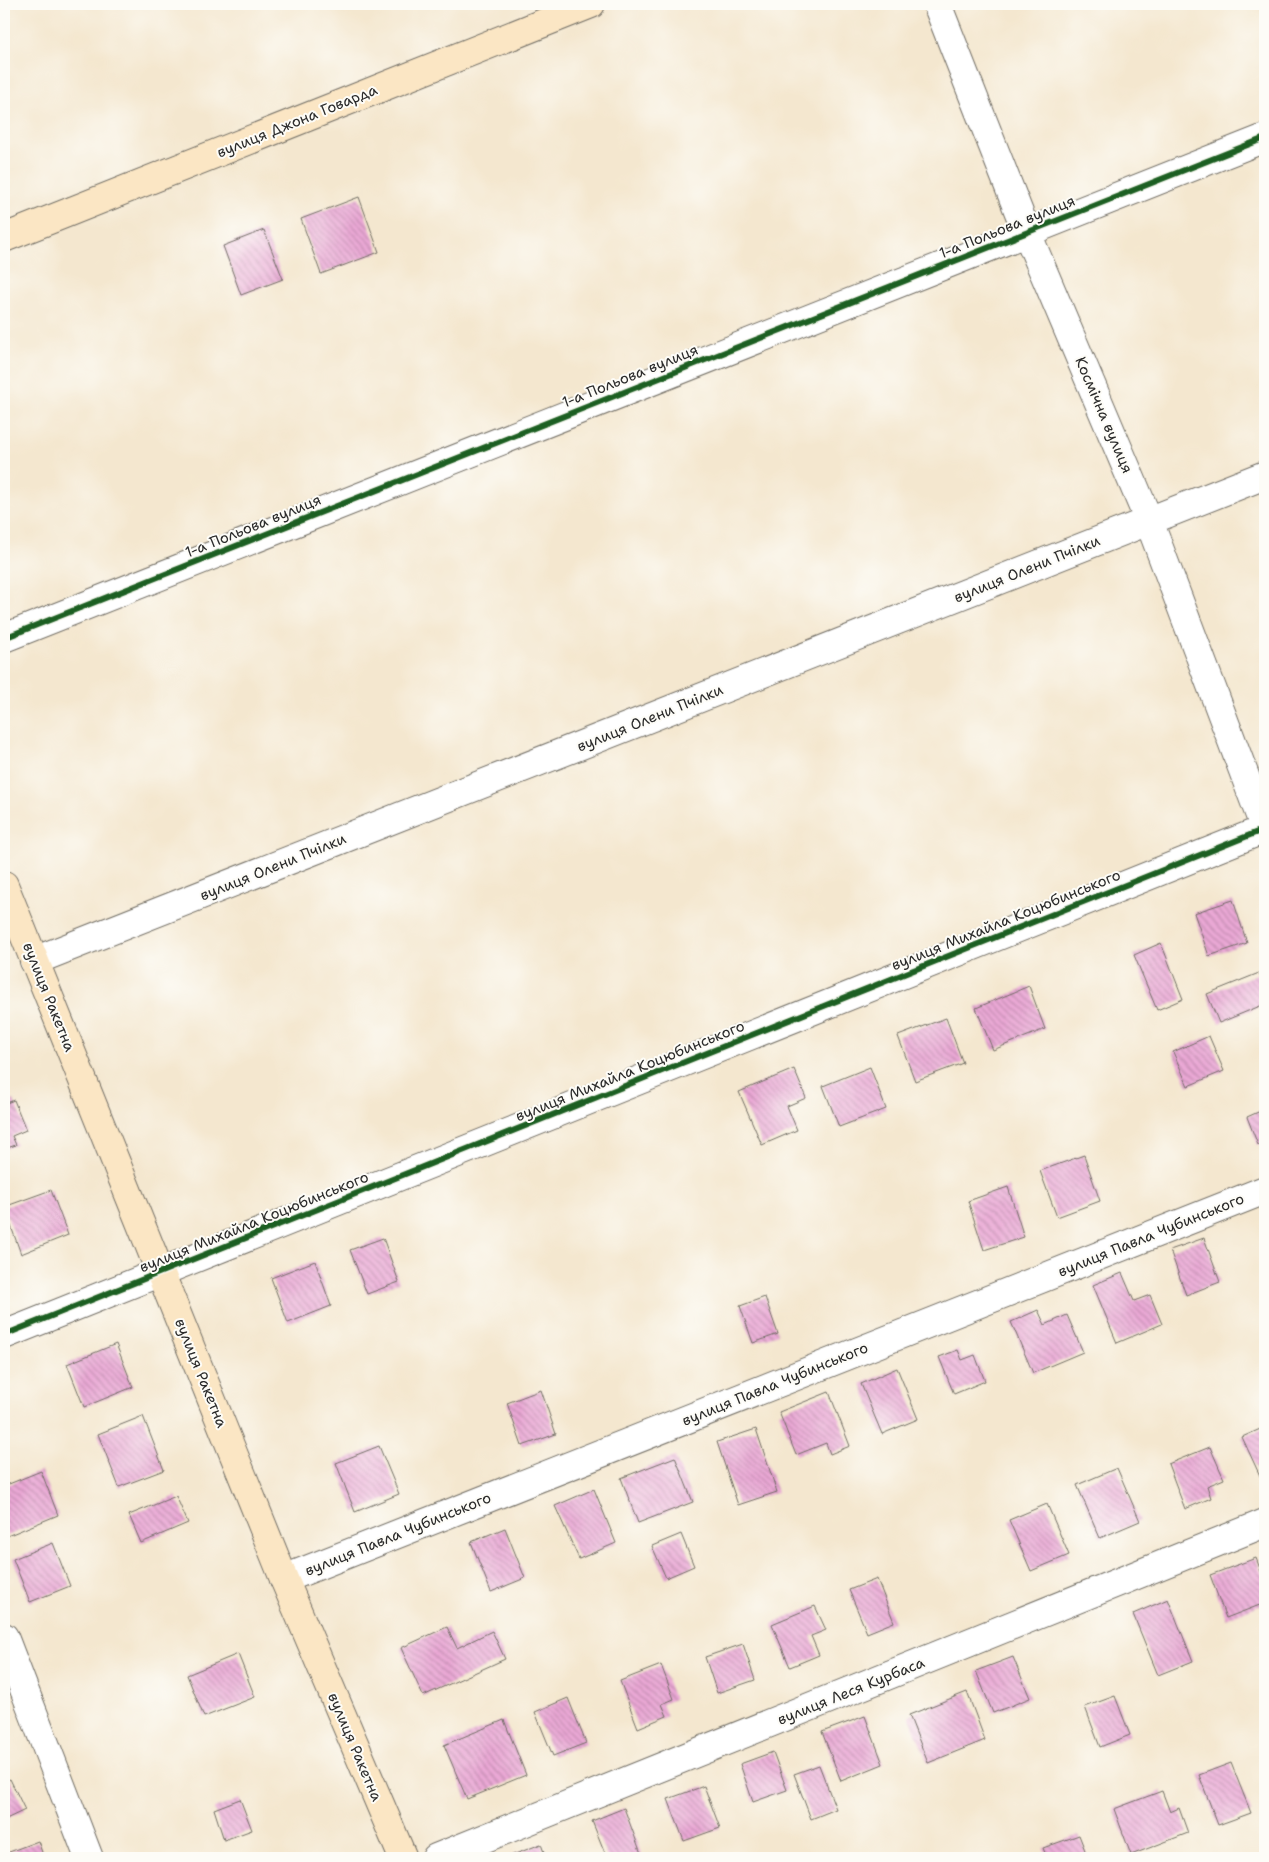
<svg xmlns="http://www.w3.org/2000/svg" width="1269" height="1862" font-family="'Shantell Sans',sans-serif">
<defs>
<pattern id="building-back-hatch" width="6" height="6" patternUnits="userSpaceOnUse" patternTransform="scale(1.25)"><rect width="6" height="6" fill="#eaa8d5"/><path d="M-1 5l2 2M0 0l6 6M5-1l2 2" fill="none" stroke="#be89ad"/></pattern>
</defs>
<rect width="100%" height="100%" fill="#fdfcf7"/>
<filter id="ink" filterUnits="userSpaceOnUse"><feTurbulence type="fractalNoise" baseFrequency=".02" numOctaves="2"/><feDisplacementMap in="SourceGraphic" scale="10" xChannelSelector="R" yChannelSelector="G"/><feConvolveMatrix kernelMatrix="1 2 1 2 8 2 1 2 1" color-interpolation-filters="sRGB"/></filter>
<filter id="wash" filterUnits="userSpaceOnUse"><feTurbulence type="fractalNoise" baseFrequency=".0096" numOctaves="4" result="noise"/><feDisplacementMap in="SourceGraphic" scale="20" xChannelSelector="R" yChannelSelector="G"/><feGaussianBlur stdDeviation="1.12" result="paint"/><feColorMatrix in="noise" values="0 0 0 0 0 0 0 0 0 0 0 0 0 0 0 0 0 1.4 0 .05"/><feComposite in="paint" operator="in"/></filter>
<g filter="url(#wash)">
<rect width="100%" height="100%" fill="#f4e7cf"/>
<g id="blocks">
<path fill="url(#building-back-hatch)" d="M 359,197 L 379,252 L 321,274 L 301,219 Z
M 264,230 L 283,279 L 241,295 L 223,246 Z
M 1233,900 L 1247,943 L 1209,956 L 1194,913 Z
M 1161,943 L 1183,999 L 1157,1010 L 1134,955 Z
M 1259,973 L 1265,989 L 1265,1004 L 1219,1023 L 1207,994 Z
M 1029,986 L 1045,1029 L 993,1050 L 976,1008 Z
M 946,1018 L 963,1063 L 915,1081 L 898,1036 Z
M 1209,1036 L 1224,1071 L 1188,1086 L 1173,1052 Z
M 870,1067 L 886,1109 L 839,1127 L 823,1086 Z
M 794,1069 L 806,1098 L 787,1106 L 797,1130 L 762,1145 L 739,1092 Z
M 14,1100 L 26,1130 L 12,1136 L 16,1145 L 4,1149 L 4,1104 Z
M 1265,1109 L 1265,1142 L 1258,1145 L 1247,1117 Z
M 1084,1155 L 1100,1201 L 1057,1217 L 1040,1171 Z
M 1008,1187 L 1024,1237 L 984,1250 L 968,1201 Z
M 51,1190 L 68,1235 L 21,1254 L 4,1207 Z
M 383,1238 L 399,1282 L 367,1294 L 350,1250 Z
M 1204,1238 L 1220,1282 L 1186,1295 L 1170,1250 Z
M 315,1261 L 331,1306 L 288,1323 L 271,1278 Z
M 1122,1273 L 1134,1301 L 1150,1295 L 1162,1324 L 1117,1343 L 1093,1285 Z
M 765,1297 L 778,1334 L 753,1343 L 740,1306 Z
M 1038,1310 L 1045,1325 L 1067,1315 L 1083,1352 L 1033,1373 L 1011,1322 Z
M 116,1344 L 133,1387 L 84,1407 L 67,1364 Z
M 958,1350 L 962,1360 L 975,1355 L 985,1381 L 954,1394 L 939,1357 Z
M 897,1368 L 918,1419 L 882,1434 L 861,1384 Z
M 541,1390 L 556,1434 L 522,1446 L 507,1403 Z
M 829,1392 L 850,1446 L 830,1454 L 826,1443 L 796,1455 L 779,1412 Z
M 143,1416 L 164,1470 L 119,1487 L 98,1434 Z
M 1265,1427 L 1265,1476 L 1261,1478 L 1242,1437 Z
M 756,1429 L 777,1492 L 738,1505 L 717,1442 Z
M 379,1446 L 399,1494 L 355,1512 L 336,1463 Z
M 1210,1447 L 1224,1479 L 1207,1486 L 1211,1498 L 1185,1509 L 1168,1464 Z
M 675,1457 L 693,1502 L 638,1523 L 621,1478 Z
M 1117,1468 L 1140,1521 L 1100,1538 L 1077,1485 Z
M 41,1471 L 58,1515 L 7,1536 L 4,1528 L 4,1486 Z
M 594,1489 L 616,1543 L 579,1559 L 555,1506 Z
M 176,1496 L 188,1523 L 141,1543 L 129,1515 Z
M 1047,1504 L 1069,1555 L 1031,1571 L 1009,1520 Z
M 505,1528 L 525,1578 L 491,1592 L 471,1542 Z
M 681,1534 L 694,1566 L 666,1578 L 652,1546 Z
M 53,1543 L 70,1586 L 30,1602 L 13,1559 Z
M 1256,1558 L 1265,1582 L 1265,1603 L 1226,1618 L 1210,1575 Z
M 877,1579 L 894,1622 L 867,1633 L 849,1590 Z
M 1168,1599 L 1193,1661 L 1158,1675 L 1133,1614 Z
M 815,1606 L 826,1630 L 811,1636 L 819,1655 L 790,1667 L 772,1624 Z
M 447,1627 L 457,1648 L 492,1631 L 505,1659 L 423,1696 L 401,1648 Z
M 743,1644 L 755,1680 L 717,1693 L 705,1657 Z
M 238,1654 L 255,1697 L 204,1717 L 187,1675 Z
M 1013,1657 L 1030,1698 L 993,1713 L 976,1671 Z
M 661,1665 L 674,1699 L 662,1704 L 667,1716 L 638,1728 L 620,1681 Z
M 967,1692 L 985,1740 L 928,1763 L 909,1715 Z
M 1115,1696 L 1130,1735 L 1100,1747 L 1085,1707 Z
M 568,1698 L 586,1743 L 553,1756 L 535,1712 Z
M 865,1716 L 883,1764 L 841,1781 L 822,1732 Z
M 504,1720 L 526,1775 L 467,1799 L 444,1745 Z
M 773,1752 L 787,1790 L 753,1802 L 740,1764 Z
M 1231,1763 L 1251,1813 L 1218,1825 L 1199,1775 Z
M 819,1765 L 836,1809 L 811,1819 L 794,1774 Z
M 10,1779 L 25,1810 L 4,1820 L 4,1782 Z
M 704,1786 L 720,1828 L 684,1841 L 668,1799 Z
M 1162,1791 L 1170,1812 L 1179,1808 L 1188,1833 L 1131,1855 L 1114,1809 Z
M 240,1799 L 252,1830 L 224,1840 L 214,1809 Z
M 624,1808 L 642,1856 L 635,1858 L 607,1858 L 592,1821 Z
M 1079,1835 L 1088,1858 L 1047,1858 L 1043,1848 Z
M 38,1841 L 44,1858 L 4,1858 L 4,1854 Z
M 541,1844 L 546,1858 L 505,1858 Z"/>
</g>
</g>
<g filter="url(#ink)">
<use href="#blocks" fill-opacity="0" stroke="#716d64" stroke-width="1"/>
<g fill="none" stroke-linecap="round" stroke-linejoin="round">
<g stroke="#716d64" stroke-width="30">
<path id="street" d="M 937,4 L 1027,233 L 1149,521 L 1265,829
M 4,638 L 1265,138
M 34,961 L 1265,475
M 4,1335 L 1265,829
M 284,1579 L 1265,1190
M 4,1637 L 89,1858
M 436,1858 L 1265,1523"/>
</g>
<g stroke="#716d64" stroke-width="30">
<path id="secondary" d="M 4,238 L 591,4
M 4,885 L 284,1579 L 403,1858"/>
</g>
<use href="#street" stroke="#fff" stroke-width="28"/>
<use href="#secondary" stroke="#fbe6c4" stroke-width="28"/>
<g stroke="#fdfcf7" stroke-width="9">
<path id="cycleway" d="M 4,638 L 1265,138
M 4,1335 L 1265,829"/>
</g>
<use href="#cycleway" stroke="#1b5e20" stroke-width="6"/>
</g>
</g>
<g text-anchor="middle" stroke-width="4" stroke-linejoin="round" paint-order="stroke">
<g font-size="15" fill="#2b2b2b" stroke="#fdfcf7">
<text transform="translate(297 121) rotate(-22)" y="5">вулиця Джона Говарда</text>
<text transform="translate(1007 227) rotate(-22)" y="5">1-а Польова вулиця</text>
<text transform="translate(630 376) rotate(-22)" y="5">1-а Польова вулиця</text>
<text transform="translate(1104 415) rotate(67)" y="5">Космічна вулиця</text>
<text transform="translate(253 526) rotate(-22)" y="5">1-а Польова вулиця</text>
<text transform="translate(1027 569) rotate(-22)" y="5">вулиця Олени Пчілки</text>
<text transform="translate(650 718) rotate(-22)" y="5">вулиця Олени Пчілки</text>
<text transform="translate(273 867) rotate(-22)" y="5">вулиця Олени Пчілки</text>
<text transform="translate(1006 920) rotate(-22)" y="5">вулиця Михайла Коцюбинського</text>
<text transform="translate(49 997) rotate(68)" y="5">вулиця Ракетна</text>
<text transform="translate(630 1071) rotate(-22)" y="5">вулиця Михайла Коцюбинського</text>
<text transform="translate(254 1222) rotate(-22)" y="5">вулиця Михайла Коцюбинського</text>
<text transform="translate(1151 1235) rotate(-22)" y="5">вулиця Павла Чубинського</text>
<text transform="translate(201 1373) rotate(68)" y="5">вулиця Ракетна</text>
<text transform="translate(775 1384) rotate(-22)" y="5">вулиця Павла Чубинського</text>
<text transform="translate(398 1534) rotate(-22)" y="5">вулиця Павла Чубинського</text>
<text transform="translate(851 1691) rotate(-22)" y="5">вулиця Леся Курбаса</text>
<text transform="translate(355 1747) rotate(67)" y="5">вулиця Ракетна</text>
</g>
</g>
<rect width="1269" height="1862" fill="none" stroke="#fdfcf7" stroke-width="20"/>
</svg>
